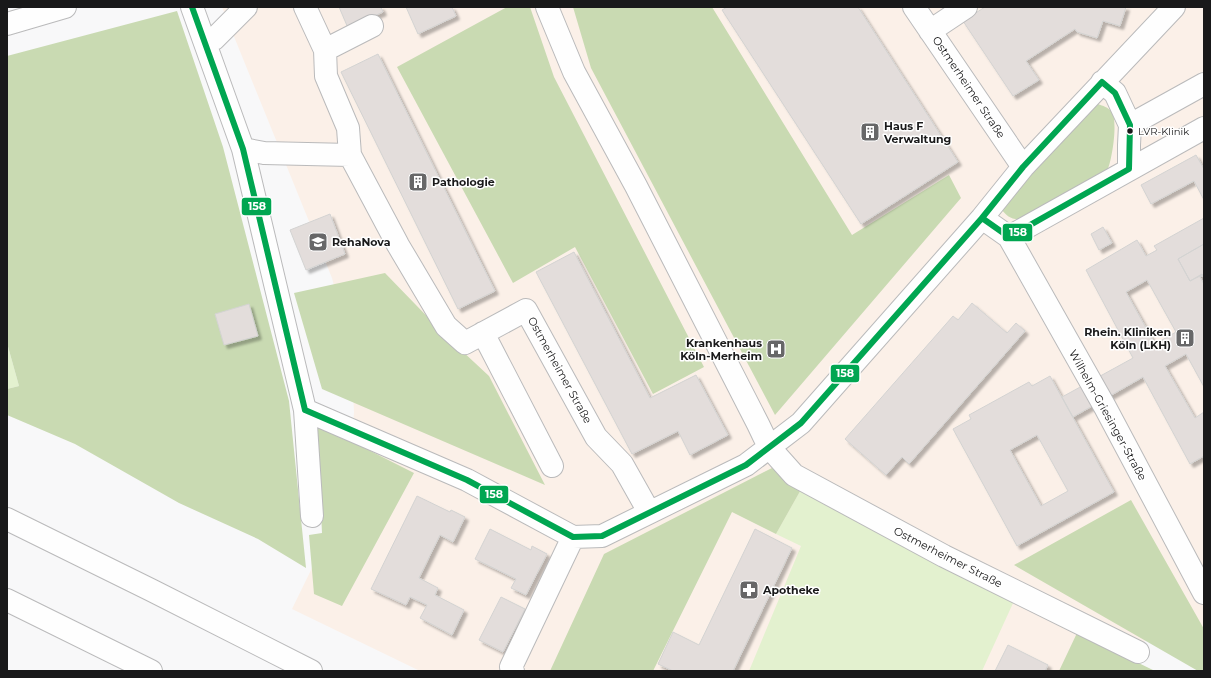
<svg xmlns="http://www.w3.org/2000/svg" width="1211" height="678" font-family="Montserrat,sans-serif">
<defs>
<filter id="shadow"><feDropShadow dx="3.5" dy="3.5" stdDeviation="1" flood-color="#0004"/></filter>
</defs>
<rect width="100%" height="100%" fill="#f8f8f9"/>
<path fill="#fbf0e8" d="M 222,7 L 1204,7 L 1204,665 L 1147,637 L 1129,671 L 420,671 L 292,609 L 311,570 L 339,504 L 351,452 L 354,412 L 352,371 L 345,328 L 332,278 Z"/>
<path fill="#e3f1cf" d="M 7,343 L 19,386 L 7,389 Z
M 803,486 L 1014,601 L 982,671 L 749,671 L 801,546 L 776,534 Z"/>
<path fill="#c9dab2" d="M 507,7 L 530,7 L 554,77 L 704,367 L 653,394 L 575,247 L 513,283 L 397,67 Z
M 573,7 L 712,7 L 852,235 L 949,175 L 961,198 L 775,415 L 591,68 Z
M 177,11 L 223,147 L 289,401 L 306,568 L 258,539 L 179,503 L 75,444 L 7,415 L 7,389 L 19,386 L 7,343 L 7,56 Z
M 1098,104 C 1103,106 1108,107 1112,112 C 1118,122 1112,161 1107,171 L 1021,219 C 1011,220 1007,216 1001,209 L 1072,128 Z
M 385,273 L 446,336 L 489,376 L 545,485 L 322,389 L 294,293 Z
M 317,424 L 414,473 L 342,606 L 314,594 L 309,535 L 322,533 Z
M 772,468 L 803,486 L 776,534 L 732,512 L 653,671 L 550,671 L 604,554 Z
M 1131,500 L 1204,629 L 1204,671 L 1198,671 L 1014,565 Z
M 1077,633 L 1155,671 L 1059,671 Z"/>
<path fill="#e3dddb" stroke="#d3d3d2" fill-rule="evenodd" filter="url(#shadow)" d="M 339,7 L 381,7 L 383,12 L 348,28 Z
M 406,7 L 452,7 L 456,16 L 418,34 Z
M 727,7 L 858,7 L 958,162 L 861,224 L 722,10 Z
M 985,7 L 1126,7 L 1120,26 L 1103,21 L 1097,38 L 1077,32 L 1075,29 L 1026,61 L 1039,80 L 1013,96 L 963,21 Z
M 378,54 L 495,291 L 458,309 L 341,72 Z
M 1196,155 L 1204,169 L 1204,200 L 1194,181 L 1151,204 L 1141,185 Z
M 330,214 L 345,254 L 306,270 L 290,230 Z
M 1204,218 L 1204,244 L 1178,259 L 1190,281 L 1202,274 L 1203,276 L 1200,277 L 1204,284 L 1204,387 L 1186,354 L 1165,366 L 1195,418 L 1204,412 L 1204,456 L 1190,464 L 1143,377 L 1073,417 L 1062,397 L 1133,358 L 1086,270 L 1137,240 L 1146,256 L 1157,250 L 1154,246 ZM 1147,280 L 1176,332 L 1155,344 L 1126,292 Z
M 1103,227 L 1112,243 L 1099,250 L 1091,234 Z
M 1204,244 L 1204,274 L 1190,281 L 1178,259 Z
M 574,252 L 650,398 L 696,375 L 728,435 L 690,455 L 678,431 L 632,454 L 536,272 Z
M 972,303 L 1007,333 L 1016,323 L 1025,331 L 909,464 L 902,457 L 886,475 L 845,439 L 953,316 L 958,320 Z
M 249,304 L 258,336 L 224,345 L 215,314 Z
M 1050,376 L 1114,492 L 1017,546 L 953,429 L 971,419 L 969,415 L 1029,382 L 1032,386 ZM 1037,435 L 1068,491 L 1041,506 L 1010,450 Z
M 417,496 L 450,512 L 451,510 L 465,517 L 453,542 L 440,535 L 419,578 L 438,588 L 435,595 L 464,610 L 452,635 L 420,618 L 427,605 L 410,597 L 406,605 L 371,589 Z
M 490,529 L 531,550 L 532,546 L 547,554 L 526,595 L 511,588 L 516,579 L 475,559 Z
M 755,529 L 792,548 L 733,671 L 673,671 L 658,664 L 673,632 L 699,645 Z
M 501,597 L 525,609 L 503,652 L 479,640 Z
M 1008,645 L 1048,665 L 1045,671 L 995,671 Z"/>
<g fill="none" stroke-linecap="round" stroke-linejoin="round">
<g stroke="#bababb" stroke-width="24">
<path id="minor" d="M 192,7 L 243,149 L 305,410 L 312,516
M 305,7 L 325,50 L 326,76 L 348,128 L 350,155 L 398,245 L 446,326 L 465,343 L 526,310 L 596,437 L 622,464 L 649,512
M 547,7 L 574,72 L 636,186 L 758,424 L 769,447 L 794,475 L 944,556 L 1138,652
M 914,7 L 1023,167
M 7,24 L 65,7
M 930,31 L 966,7
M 206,43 L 214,39 L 246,7
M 325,50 L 372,26
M 1102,82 L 1115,93 L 1130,125 L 1129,145 L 1129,169
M 1130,125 L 1204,84
M 243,149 L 264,153 L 350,155
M 982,218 L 1009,237 L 1105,407 L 1204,593
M 1009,237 L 1204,128
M 483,333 L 552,466
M 305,410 L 467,480 L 573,537 L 602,536 L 746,465 L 801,423 L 982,218 L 1023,167 L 1174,7
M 513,671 L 511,667 L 573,537"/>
</g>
<g stroke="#bababb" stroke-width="24">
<path id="highway" d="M 7,519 L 151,590 L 311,671
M 7,600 L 151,671"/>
</g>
<use href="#minor" stroke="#fefefe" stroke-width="22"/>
<use href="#highway" stroke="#fefefe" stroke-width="22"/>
<g stroke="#fff" stroke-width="9">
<path id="bus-1" d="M 192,7 L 243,149 L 305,410
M 1102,82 L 1115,93 L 1130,125 L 1129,169 L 1009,237 L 982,218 L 1023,167 Z
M 305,410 L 467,480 L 573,537 L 602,536 L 746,465 L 801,423 L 982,218"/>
</g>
<use href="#bus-1" stroke="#00a651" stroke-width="6"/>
</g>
<defs>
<g id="building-square" transform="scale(1)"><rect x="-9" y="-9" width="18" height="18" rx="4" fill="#676768" stroke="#fff"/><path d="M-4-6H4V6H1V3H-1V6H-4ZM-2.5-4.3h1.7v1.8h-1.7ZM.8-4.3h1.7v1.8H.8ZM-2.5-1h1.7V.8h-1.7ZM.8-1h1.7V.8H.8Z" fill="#fff"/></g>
<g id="school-square" transform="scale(1)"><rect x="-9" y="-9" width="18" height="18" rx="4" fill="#676768" stroke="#fff"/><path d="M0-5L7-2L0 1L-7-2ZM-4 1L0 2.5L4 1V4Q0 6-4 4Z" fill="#fff"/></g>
<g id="hospital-square" transform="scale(1)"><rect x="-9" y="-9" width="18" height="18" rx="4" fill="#676768" stroke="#fff"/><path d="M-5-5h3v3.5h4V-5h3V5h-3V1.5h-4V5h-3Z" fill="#fff"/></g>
<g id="pharmacy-square" transform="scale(1)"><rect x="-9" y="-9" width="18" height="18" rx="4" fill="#676768" stroke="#fff"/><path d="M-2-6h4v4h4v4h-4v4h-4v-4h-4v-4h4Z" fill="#fff"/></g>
</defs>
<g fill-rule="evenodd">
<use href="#building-square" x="870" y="132"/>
<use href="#building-square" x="418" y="182"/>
<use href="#school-square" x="318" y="242"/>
<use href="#building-square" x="1185" y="338"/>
<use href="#hospital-square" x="776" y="349"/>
<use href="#pharmacy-square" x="749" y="590"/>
</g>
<circle fill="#19191a" stroke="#fff" stroke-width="1.5" cx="1130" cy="131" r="3.5"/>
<g text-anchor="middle" stroke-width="3" stroke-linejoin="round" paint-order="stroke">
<g font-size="10" fill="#19191a" stroke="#fff" text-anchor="start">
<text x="1138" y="135">LVR-Klinik</text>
</g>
<g font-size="11" fill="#19191a" stroke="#fff">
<text transform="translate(969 87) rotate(56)" y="4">Ostmerheimer Straße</text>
<text transform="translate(560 370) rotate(61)" y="4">Ostmerheimer Straße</text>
<text transform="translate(1108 415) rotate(61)" y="4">Wilhelm-Griesinger-Straße</text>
<text transform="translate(948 557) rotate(27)" y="4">Ostmerheimer Straße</text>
</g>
<g font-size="11" font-weight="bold" fill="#19191a" stroke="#fff" text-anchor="start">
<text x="884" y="130">Haus F<tspan x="884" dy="13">Verwaltung</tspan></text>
<text x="432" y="186">Pathologie</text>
<text x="332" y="246">RehaNova</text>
<text x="1171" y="336" text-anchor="end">Rhein. Kliniken<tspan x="1171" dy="13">Köln (LKH)</tspan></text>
<text x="762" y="347" text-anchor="end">Krankenhaus<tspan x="762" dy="13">Köln-Merheim</tspan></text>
<text x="763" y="594">Apotheke</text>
</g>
</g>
<g stroke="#fff" stroke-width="1.5">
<rect x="241" y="197" width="31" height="19" rx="4" fill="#00a651"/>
<rect x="1002" y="223" width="31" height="19" rx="4" fill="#00a651"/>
<rect x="830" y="364" width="30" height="19" rx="4" fill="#00a651"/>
<rect x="479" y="485" width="30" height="19" rx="4" fill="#00a651"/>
</g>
<g font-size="11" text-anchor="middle" font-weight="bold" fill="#fff">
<text x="257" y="210">158</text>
<text x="1018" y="236">158</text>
<text x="845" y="377">158</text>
<text x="494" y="498">158</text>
</g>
<rect width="1211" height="678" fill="none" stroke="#19191a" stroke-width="16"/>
</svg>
